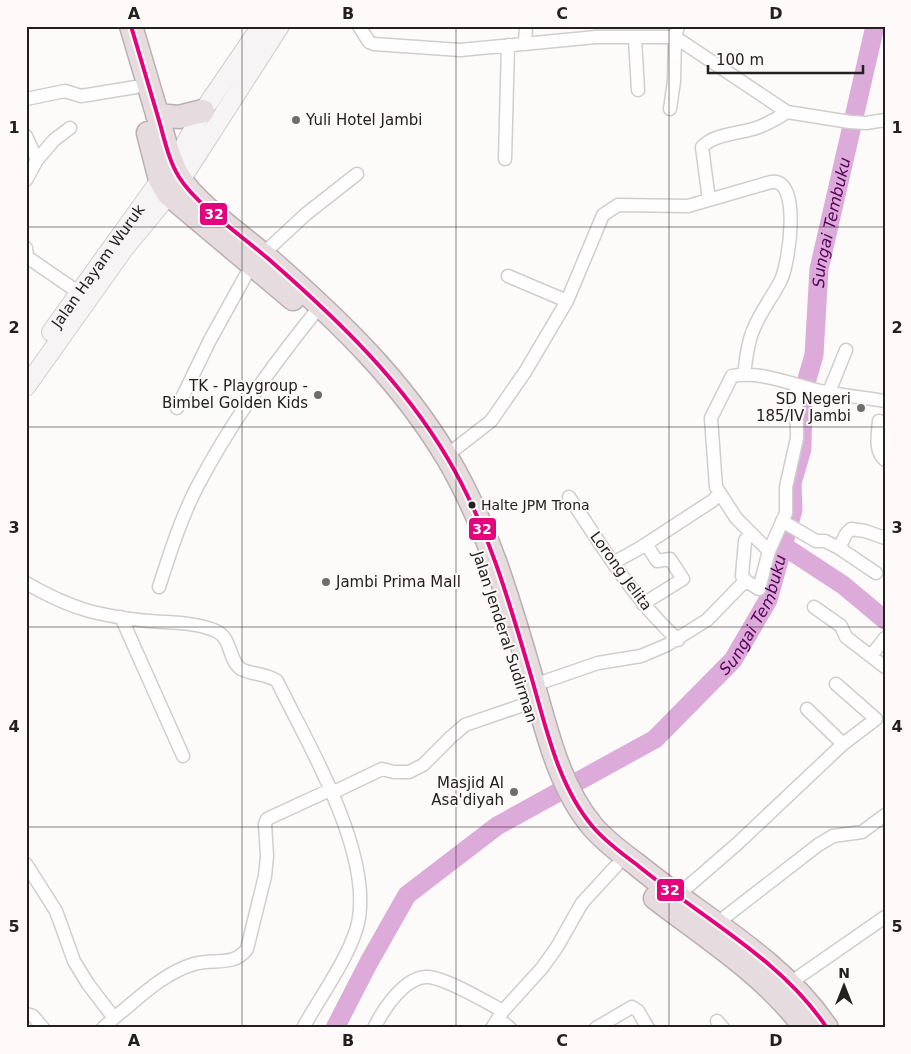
<svg xmlns="http://www.w3.org/2000/svg" width="911" height="1054" font-family="'DejaVu Sans',sans-serif">
<rect width="100%" height="100%" fill="#fdfbfa"/>
<g fill="none" stroke-linecap="round" stroke-linejoin="round">
<g stroke="#dcabda" stroke-width="19">
<path d="M 782,545 L 843,585 L 885,620"/>
<path id="s1" d="M 335,1028 L 369,962 L 407,895 L 497,826 L 655,739 L 733,660 L 768,600 L 793,510 L 792,483 L 802,449 L 803,393 L 814,355 L 819,269 L 875,26"/>
</g>
<g stroke="#d0cecd" stroke-width="15">
<path id="street" d="M 359,26 L 369,42 L 374,44 L 460,50 L 596,37 L 675,37 L 787,112 L 850,122 L 866,123 L 885,120
M 635,39 L 638,90
M 525,43 L 526,26
M 26,99 L 65,91 L 81,96 L 136,87
M 670,109 L 674,81 L 675,37 L 678,26
M 26,136 L 37,160 L 26,180
M 505,159 L 508,45
M 37,160 L 54,140 L 70,128
M 709,200 L 702,147 C 715,133 741,134 759,127 C 769,123 778,118 787,112
M 26,248 L 27,257 L 30,259 L 78,292
M 263,254 L 306,214 L 357,174
M 508,276 L 567,301
M 829,392 L 846,350
M 177,408 L 210,340 L 251,266
M 879,421 C 878,434 874,451 885,460
M 446,456 L 491,421 L 525,372 L 567,301 L 603,215 L 618,205 L 688,206 L 771,182 C 802,177 789,263 781,280 C 772,298 759,313 752,333 C 747,346 746,361 744,374
M 569,497 C 603,547 633,599 678,640
M 782,521 L 816,541 L 825,541 L 839,548 L 876,573
M 750,533 L 745,541 L 742,576 L 746,581 L 759,589 L 769,551 L 736,518 L 716,487 L 711,418 L 732,376 C 759,371 785,382 812,389 C 835,395 861,397 885,401
M 839,548 L 846,534 L 851,529 L 865,531 L 885,538
M 769,551 L 786,513 L 786,487 L 797,438 L 796,385
M 613,563 L 640,548 L 712,501 L 719,494
M 26,583 C 71,609 98,616 149,621 C 171,623 196,622 216,631 C 232,638 228,660 241,669 C 252,675 266,673 277,681 C 307,743 376,857 357,927 C 348,959 320,997 303,1028
M 159,587 C 170,553 181,518 197,487 C 230,424 269,370 313,315
M 643,604 L 683,579 L 670,559 L 657,561 L 646,544
M 814,607 L 841,626 L 846,637 L 885,667
M 121,617 L 183,756
M 871,656 L 885,638
M 534,685 L 598,663 L 641,656 L 667,645 L 707,620 L 745,581
M 807,709 L 843,744
M 334,792 L 382,769 L 394,772 L 409,772 L 423,765 L 451,737 L 465,725 L 526,704
M 26,864 L 56,911 L 74,961 L 88,984 L 114,1018 L 103,1028
M 677,896 L 737,844 L 843,744 L 876,719 L 836,684
M 716,924 L 818,845 L 833,836 L 862,832 L 885,815
M 790,983 L 885,917
M 26,1014 L 33,1016 L 43,1028
M 114,1018 C 138,999 163,973 194,964 C 213,958 234,967 247,949 L 265,876 L 267,856 L 265,824 L 267,819 L 332,789
M 498,1018 L 510,1028
M 717,1021 L 723,1028
M 374,1028 C 383,1010 405,975 429,977 C 448,979 486,1002 503,1011
M 492,1028 L 503,1011 L 542,968 L 557,947 L 582,903 L 616,866
M 596,1028 L 632,1007 L 638,1011 L 648,1028"/>
</g>
<g stroke="#d0cecd" stroke-width="20">
<g id="secondary">
<path id="s2" d="M 51,332 L 160,180 L 173,166 L 203,111 L 261,26"/>
<path d="M 26,387 L 124,249 L 181,180 L 280,26"/>
</g>
</g>
<g stroke="#b9afb1" stroke-width="25">
<path id="highway" d="M 131,26 C 140,57 149,87 158,117 C 164,137 168,159 179,177 C 197,206 245,238 272,262 C 339,321 402,381 448,459 C 488,527 509,601 531,676 C 546,727 558,786 593,827 C 605,841 621,853 636,864 C 700,917 780,958 827,1028
M 157,115 L 179,117 L 203,111
M 148,133 L 160,180 L 168,194 L 293,299
M 655,898 C 707,938 766,975 805,1028"/>
</g>
<use href="#street" stroke="#fffefe" stroke-width="12"/>
<use href="#secondary" stroke="#f7f4f5" stroke-width="18"/>
<use href="#highway" stroke="#e6dce0" stroke-width="22"/>
<g stroke="#fefaf9" stroke-width="8">
<path id="bus-1" d="M 131,26 C 140,57 149,87 158,117 C 164,137 168,159 179,177 C 197,206 245,238 272,262 C 339,321 402,381 448,459 C 488,527 509,601 531,676 C 546,727 558,786 593,827 C 605,841 621,853 636,864 C 700,917 780,958 827,1028"/>
</g>
<use href="#bus-1" stroke="#e5007d" stroke-width="4"/>
</g>
<path fill="none" stroke="#222120" stroke-width="1" stroke-opacity="0.55" d="M 242,26 L 242,1028M 456,26 L 456,1028M 669,26 L 669,1028M 26,227 L 885,227M 26,427 L 885,427M 26,627 L 885,627M 26,827 L 885,827"/>
<g fill="#6f6d6c" stroke="#fefaf9" stroke-width="2">
<circle cx="296" cy="120" r="5"/>
<circle cx="318" cy="395" r="5"/>
<circle cx="861" cy="408" r="5"/>
<circle cx="326" cy="582" r="5"/>
<circle cx="514" cy="792" r="5"/>
</g>
<circle fill="#222120" stroke="#fefaf9" stroke-width="2" cx="472" cy="505" r="4.5"/>
<g text-anchor="middle" stroke-width="4" stroke-linejoin="round" paint-order="stroke">
<g font-size="14" fill="#222120" stroke="#fefaf9" text-anchor="start">
<text x="481" y="510">Halte JPM Trona</text>
</g>
<g font-size="15" fill="#222120" stroke="#fefaf9" text-anchor="end">
<text x="306" y="125" text-anchor="start">Yuli Hotel Jambi</text>
<text x="308" y="391">TK - Playgroup -<tspan x="308" dy="17">Bimbel Golden Kids</tspan></text>
<text x="851" y="404">SD Negeri<tspan x="851" dy="17">185/IV Jambi</tspan></text>
<text x="336" y="587" text-anchor="start">Jambi Prima Mall</text>
<text x="504" y="788">Masjid Al<tspan x="504" dy="17">Asa'diyah</tspan></text>
</g>
<g font-size="15" fill="#222120" stroke="#fefaf9">
<text dy="5" stroke="none"><textPath href="#s2" startOffset="81">Jalan Hayam Wuruk</textPath></text>
<text transform="translate(621 571) rotate(54)" y="5">Lorong Jelita</text>
<text transform="translate(505 637) rotate(72)" y="5">Jalan Jenderal Sudirman</text>
</g>
<g font-size="16" font-style="italic" fill="#58005a" stroke="#fefaf9">
<text dy="6" stroke="none"><textPath href="#s1" startOffset="1011">Sungai Tembuku</textPath></text>
<text dy="6" stroke="none"><textPath href="#s1" startOffset="606">Sungai Tembuku</textPath></text>
</g>
</g>
<g stroke="#fefaf9" stroke-width="2">
<rect x="199" y="202" width="29" height="24" rx="5" fill="#e5007d"/>
<rect x="468" y="517" width="29" height="24" rx="5" fill="#e5007d"/>
<rect x="656" y="878" width="29" height="24" rx="5" fill="#e5007d"/>
</g>
<g font-size="14" text-anchor="middle" font-weight="bold" fill="#fff">
<text x="214" y="219">32</text>
<text x="482" y="534">32</text>
<text x="670" y="895">32</text>
</g>
<rect width="911" height="1054" fill="none" stroke="#fefaf9" stroke-width="55"/>
<g transform="translate(844 986)" stroke="#fefaf9" stroke-width="4" paint-order="stroke">
<path d="M0-4L9 19L0 12L-9 19Z" fill="#222120"/>
<text y="-8" font-size="14" font-weight="bold" text-anchor="middle" fill="#222120">N</text>
</g>
<path d="M708 65v8h155v-8" fill="none" stroke="#222120" stroke-width="2.5"/>
<text x="716" y="65" font-size="15" fill="#222120" stroke="#fefaf9" stroke-width="4" paint-order="stroke">100 m</text>
<rect x="28" y="28" width="856" height="998" fill="none" stroke="#222120" stroke-width="2"/>
<g font-size="16" text-anchor="middle" font-weight="bold" fill="#222120">
<text x="134" y="19">A</text>
<text x="348" y="19">B</text>
<text x="562" y="19">C</text>
<text x="776" y="19">D</text>
<text x="14" y="133">1</text>
<text x="897" y="133">1</text>
<text x="14" y="333">2</text>
<text x="897" y="333">2</text>
<text x="14" y="533">3</text>
<text x="897" y="533">3</text>
<text x="14" y="732">4</text>
<text x="897" y="732">4</text>
<text x="14" y="932">5</text>
<text x="897" y="932">5</text>
<text x="134" y="1046">A</text>
<text x="348" y="1046">B</text>
<text x="562" y="1046">C</text>
<text x="776" y="1046">D</text>
</g>
</svg>
